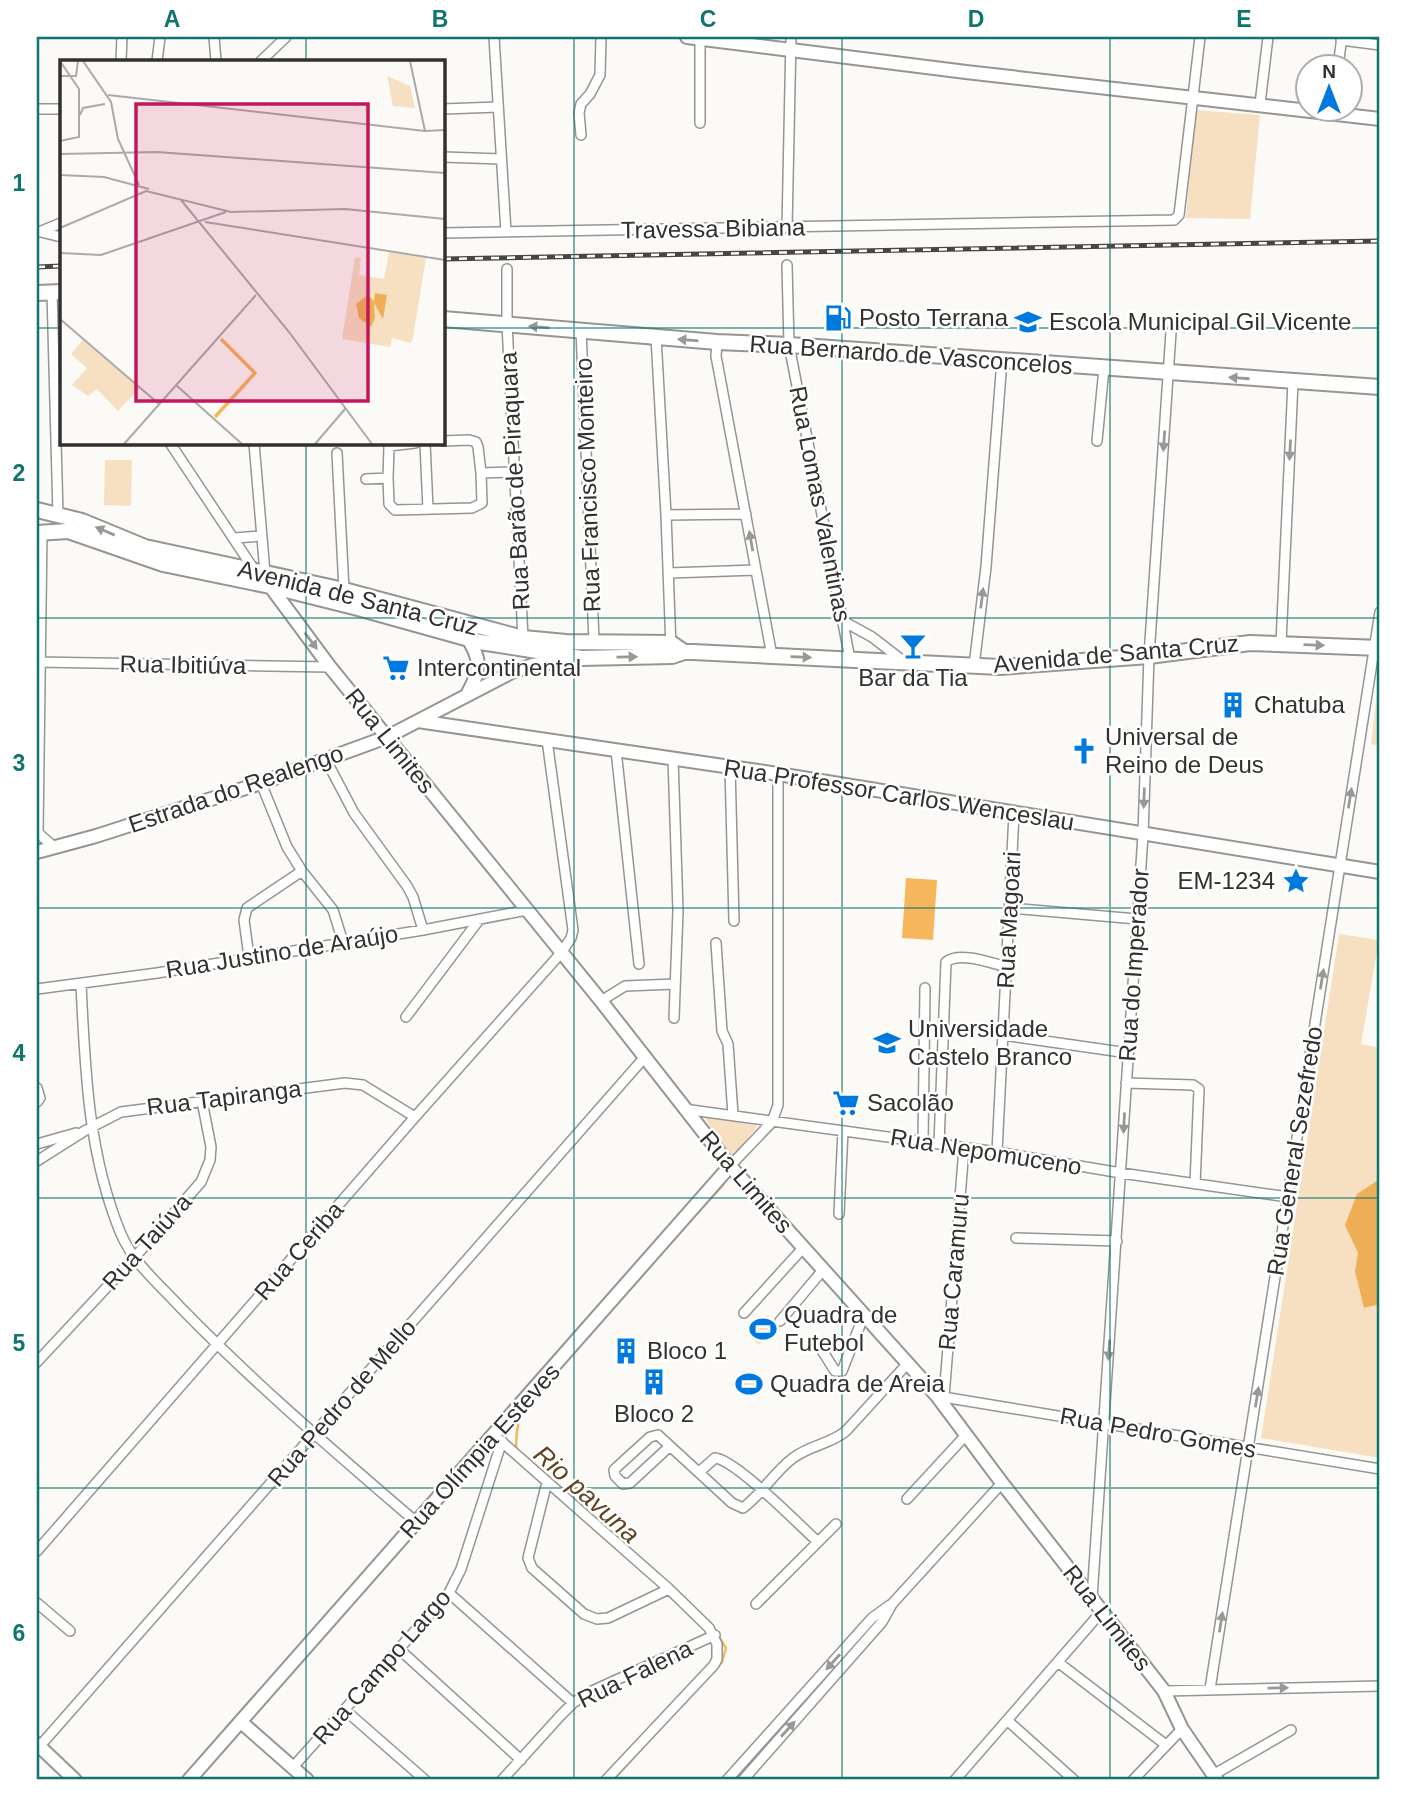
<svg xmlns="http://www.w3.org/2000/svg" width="1417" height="1817" font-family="Helvetica,sans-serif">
<rect width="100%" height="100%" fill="#fcfaf6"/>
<path fill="#f7dfc2" d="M 1195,110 L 1260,115 L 1250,219 L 1186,218 Z
M 105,460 L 132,460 L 131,506 L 104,505 Z
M 1380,667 L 1380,746 L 1371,744 Z
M 1339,934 L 1379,940 L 1361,1044 L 1380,1048 L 1380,1458 L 1261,1438 Z
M 704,1116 L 758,1126 L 730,1160 Z
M 767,1315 L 777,1323 L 759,1345 L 748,1335 Z
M 743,1371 L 757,1373 L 756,1396 L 740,1395 Z"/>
<path fill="#efaf56" d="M 1380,1179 L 1380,1304 L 1364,1308 L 1355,1271 L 1358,1253 L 1345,1225 L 1357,1194 Z"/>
<path fill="#f6b65c" d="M 906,878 L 937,880 L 933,940 L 902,938 Z"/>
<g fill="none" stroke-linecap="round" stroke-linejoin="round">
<path stroke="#f6b65c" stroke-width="2.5" d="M 664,1250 L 723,1185
M 516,1451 C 516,1440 516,1428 520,1418 C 532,1392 575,1351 595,1328
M 717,1634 L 726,1648 L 722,1662 L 717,1667
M 613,1780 L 670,1718"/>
<g stroke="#979592" stroke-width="12">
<path id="street" d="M 214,37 L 216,61
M 494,37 L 506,232
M 1341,40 L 1380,45
M 121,61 L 122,37
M 157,61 L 160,37
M 261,61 L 286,37
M 1338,66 L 1342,37
M 1260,104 L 1268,37
M 37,109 L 61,109
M 443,109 L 498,107
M 700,123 L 700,38
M 581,135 L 579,113 L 581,104 L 590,94 L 600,75 L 601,37
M 443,157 L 501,159
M 787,228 L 791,37
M 37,231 L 61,237
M 39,232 L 61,223
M 443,233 L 1174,220 L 1179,215 L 1200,37
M 787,265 L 789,345 L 850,659
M 507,269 L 507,324 L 523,638
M 52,292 L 58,515
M 581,330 L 594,641
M 656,337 L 666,515 L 671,648
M 717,342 L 716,356 L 772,656
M 443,441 L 469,440 L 476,442 L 478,447 L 481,473
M 1097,441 L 1104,368
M 170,443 L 255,571
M 254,443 L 265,573
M 425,443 L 428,509
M 337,453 L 344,590
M 388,478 L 389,446 L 415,443
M 366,479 L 388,478 L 389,504 L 395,510 L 472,508 L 482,503 L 481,473 L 514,472
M 666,515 L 746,514
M 235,538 L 261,536
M 669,573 L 756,570
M 843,621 L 872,637 L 902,660
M 1281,643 L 1293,382
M 37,662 L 330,667
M 974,666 L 986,567 L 1002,360
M 616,750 L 639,964
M 673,758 L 678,911 L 674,1018
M 326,760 L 354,813 L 407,886 L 413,897 L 423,930
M 730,767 L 734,921
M 261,783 L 287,847 L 302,871 L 333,910 L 343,942
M 38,833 L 42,532
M 38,833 L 54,847
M 1010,908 L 1137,919
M 716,943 L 722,1031 L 728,1044 L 733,1115
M 249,957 L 244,920 L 247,908 L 302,871
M 81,984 C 85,1069 88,1155 121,1234 C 134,1264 160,1285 181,1308 C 255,1384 336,1453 416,1522
M 37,989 L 157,973 L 423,930 L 527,910
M 601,1001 L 625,986 L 675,984
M 406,1017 L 479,920
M 1003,1035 L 1128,1053
M 1126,1083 L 1193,1085 L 1199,1089 L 1195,1184
M 37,1088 L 40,1098 L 37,1102
M 684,1109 L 997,1152 L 1121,1173 L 1288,1197
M 923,1142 L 925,988
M 37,1144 L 76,1133
M 939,1144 L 946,962 C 960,951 991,963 1007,967
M 997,1152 L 1014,814
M 37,1161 L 86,1130 L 121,1112 L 345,1083 L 363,1085 L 415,1117
M 730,1166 L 772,1122 L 778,1105 L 778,774
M 839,1214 L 843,1131
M 1016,1238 L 1117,1241
M 744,1313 L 803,1248
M 780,1321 L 823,1270
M 820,1347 L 835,1371 L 842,1371 L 864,1315
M 37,1362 L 134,1258 L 201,1182 L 210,1160 L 211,1147 L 202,1101
M 937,1396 L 1380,1469
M 944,1397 L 964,1148
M 494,1435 L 669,1589 L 709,1628 L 717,1644 L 717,1659 L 714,1665 L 606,1780
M 670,1446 L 630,1483 L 623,1484 L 615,1476 L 614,1470 L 617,1467 L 650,1437 L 658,1435 L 732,1503 L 743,1508 C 762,1494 774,1472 793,1458 C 810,1445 831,1444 846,1431 L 908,1363
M 699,1472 L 715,1458 C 736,1460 799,1525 817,1541
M 547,1482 L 528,1558 L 532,1568 L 584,1614 L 597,1619 L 608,1618 L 669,1589
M 907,1499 L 966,1435
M 37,1551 L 415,1117 L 561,953 L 571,938 L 573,930 L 547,740
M 449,1593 L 573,1703
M 1092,1598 L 1143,835 L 1149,656 L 1171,332
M 37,1603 L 70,1631
M 756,1604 L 836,1524
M 399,1649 L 521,1760
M 1059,1663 L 1166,1745
M 1210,1689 L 1380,612
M 1164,1691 L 1380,1686
M 345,1710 L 425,1780
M 1008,1721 L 1074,1780
M 39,1747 L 644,1058
M 293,1767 L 449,1593 L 461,1569 L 502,1441
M 1213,1775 L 1291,1730
M 502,1780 L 561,1715 L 573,1703 L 592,1691 L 715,1635
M 727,1780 L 872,1618 L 890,1605
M 743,1780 L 882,1622 L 892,1604 L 1002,1483
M 955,1780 L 1102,1611
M 1133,1780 L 1182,1729"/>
</g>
<g stroke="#979592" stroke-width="16">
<path id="secondary" d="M 687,37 L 966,72 L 1380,119
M 270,586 L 330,667 L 601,1001 L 730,1166 L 937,1396 L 1002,1483 L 1164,1691 L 1182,1729 L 1217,1780
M 465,634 C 481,658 482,668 468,693
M 418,721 L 778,774 L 1380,872
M 37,852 L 96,836 L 261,783 L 387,737 L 512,672 L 533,665 L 571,659
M 241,1722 L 307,1780
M 37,1744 L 75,1780
M 189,1780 L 730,1166"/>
</g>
<g stroke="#979592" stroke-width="18">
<path id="primary" d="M 37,293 L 61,292
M 443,319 L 717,342 L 789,345 L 1380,387
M 37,510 L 82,521 L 145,547 L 344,590 L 523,638 L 566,642 L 671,643 L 684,652
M 37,533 L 68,531 L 163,564 L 270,586 L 358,608 L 480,642 L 581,658 L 672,656 L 684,652 L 693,652 L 1000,667 L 1149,656 L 1250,643 L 1380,648"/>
</g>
<use href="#street" stroke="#fff" stroke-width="9"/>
<use href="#secondary" stroke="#fff" stroke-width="12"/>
<use href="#primary" stroke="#fff" stroke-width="14"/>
<g stroke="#474645" stroke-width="5">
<path id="rail" d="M 443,259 L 1380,241
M 37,267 L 61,266"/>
</g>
<use href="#rail" stroke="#fff" stroke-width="2.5" stroke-dasharray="8" stroke-linecap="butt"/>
</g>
<defs><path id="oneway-solid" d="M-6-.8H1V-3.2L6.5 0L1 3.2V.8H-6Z" transform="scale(1.75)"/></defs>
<g fill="#989898">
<use href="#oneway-solid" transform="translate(539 327) rotate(-175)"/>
<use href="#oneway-solid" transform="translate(688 340) rotate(-175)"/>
<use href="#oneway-solid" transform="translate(1239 378) rotate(-176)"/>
<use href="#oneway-solid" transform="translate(1164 441) rotate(94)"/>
<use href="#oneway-solid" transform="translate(1290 450) rotate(93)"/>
<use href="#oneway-solid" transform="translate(105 531) rotate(-157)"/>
<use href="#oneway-solid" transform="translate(751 541) rotate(-100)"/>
<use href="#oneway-solid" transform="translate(982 598) rotate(-83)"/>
<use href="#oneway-solid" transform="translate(311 641) rotate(53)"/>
<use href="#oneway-solid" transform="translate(1314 645) rotate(2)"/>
<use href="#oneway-solid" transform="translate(627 657) rotate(-1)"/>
<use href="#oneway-solid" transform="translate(801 657) rotate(2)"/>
<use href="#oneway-solid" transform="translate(1144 798) rotate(92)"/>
<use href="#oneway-solid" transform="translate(1350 798) rotate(-81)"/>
<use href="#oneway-solid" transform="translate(1322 979) rotate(-81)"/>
<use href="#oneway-solid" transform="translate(1124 1123) rotate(93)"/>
<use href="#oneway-solid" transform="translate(1109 1350) rotate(94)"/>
<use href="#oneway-solid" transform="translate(1257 1397) rotate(-81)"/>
<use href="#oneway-solid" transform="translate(1221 1622) rotate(-81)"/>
<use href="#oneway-solid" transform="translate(833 1662) rotate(132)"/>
<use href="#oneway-solid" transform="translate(1278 1688) rotate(-1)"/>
<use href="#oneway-solid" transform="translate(788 1729) rotate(-48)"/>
</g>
<path fill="none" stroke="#0f766e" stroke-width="2" stroke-opacity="0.55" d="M 306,37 L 306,61M 574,37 L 574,1780M 842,37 L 842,1780M 1110,37 L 1110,1780M 37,328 L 61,328M 443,328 L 1380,328M 306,443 L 306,1780M 37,618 L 1380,618M 37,908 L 1380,908M 37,1198 L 1380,1198M 37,1488 L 1380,1488"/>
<defs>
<g id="fuel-bare" transform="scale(2.1)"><path d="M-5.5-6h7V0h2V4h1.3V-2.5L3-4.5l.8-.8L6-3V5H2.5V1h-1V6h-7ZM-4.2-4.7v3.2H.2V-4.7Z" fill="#0079df" stroke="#fff" stroke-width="2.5" paint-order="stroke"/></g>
<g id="school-bare" transform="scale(2.1)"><path d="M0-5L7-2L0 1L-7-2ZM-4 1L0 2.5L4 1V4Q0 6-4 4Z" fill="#0079df" stroke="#fff" stroke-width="2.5" paint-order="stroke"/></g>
<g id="bar-bare" transform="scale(2.1)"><path d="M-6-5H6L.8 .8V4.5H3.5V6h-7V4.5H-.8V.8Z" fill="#0079df" stroke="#fff" stroke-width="2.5" paint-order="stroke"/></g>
<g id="supermarket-bare" transform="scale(2.1)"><path d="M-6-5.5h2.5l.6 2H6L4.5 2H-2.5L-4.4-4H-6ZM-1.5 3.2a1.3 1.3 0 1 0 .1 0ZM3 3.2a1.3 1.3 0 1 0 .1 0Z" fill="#0079df" stroke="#fff" stroke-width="2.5" paint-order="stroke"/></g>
<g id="building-bare" transform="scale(2.1)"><path d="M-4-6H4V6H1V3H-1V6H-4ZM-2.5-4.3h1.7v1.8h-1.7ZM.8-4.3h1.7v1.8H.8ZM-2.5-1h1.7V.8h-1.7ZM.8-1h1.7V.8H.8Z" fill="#0079df" stroke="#fff" stroke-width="2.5" paint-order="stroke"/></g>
<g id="church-bare" transform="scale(2.1)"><path d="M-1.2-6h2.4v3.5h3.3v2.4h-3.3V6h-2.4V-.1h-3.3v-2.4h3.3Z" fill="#0079df" stroke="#fff" stroke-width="2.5" paint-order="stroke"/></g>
<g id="sight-bare" transform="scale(2.1)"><path d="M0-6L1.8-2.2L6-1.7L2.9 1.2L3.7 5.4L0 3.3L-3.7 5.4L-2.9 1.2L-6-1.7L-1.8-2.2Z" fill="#0079df" stroke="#fff" stroke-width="2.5" paint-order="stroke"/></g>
<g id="university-bare" transform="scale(2.1)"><path d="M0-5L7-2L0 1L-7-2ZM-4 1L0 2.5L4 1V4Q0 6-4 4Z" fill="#0079df" stroke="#fff" stroke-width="2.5" paint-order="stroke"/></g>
<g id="stadium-bare" transform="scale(2.1)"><path d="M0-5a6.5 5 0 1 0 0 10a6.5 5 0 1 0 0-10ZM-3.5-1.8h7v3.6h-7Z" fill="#0079df" stroke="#fff" stroke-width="2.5" paint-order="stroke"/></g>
</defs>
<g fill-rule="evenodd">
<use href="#fuel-bare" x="838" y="318"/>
<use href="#school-bare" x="1028" y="322"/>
<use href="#bar-bare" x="913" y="646"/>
<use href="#supermarket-bare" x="396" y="668"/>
<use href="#building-bare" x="1233" y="705"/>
<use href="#church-bare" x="1084" y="751"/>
<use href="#sight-bare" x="1296" y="881"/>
<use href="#university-bare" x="887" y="1043"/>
<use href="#supermarket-bare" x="846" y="1103"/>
<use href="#stadium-bare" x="763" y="1329"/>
<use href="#building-bare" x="626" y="1351"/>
<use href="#building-bare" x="654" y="1382"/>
<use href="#stadium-bare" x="749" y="1384"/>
</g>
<g text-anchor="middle" stroke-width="5" stroke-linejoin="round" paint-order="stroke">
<g font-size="24" fill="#323130" stroke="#fff">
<text transform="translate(713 229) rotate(-1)" y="8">Travessa Bibiana</text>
<text transform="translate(911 355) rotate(4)" y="8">Rua Bernardo de Vasconcelos</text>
<text transform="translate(515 481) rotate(-93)" y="8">Rua Barão de Piraquara</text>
<text transform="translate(588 485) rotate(-92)" y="8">Rua Francisco Monteiro</text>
<text transform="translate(820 504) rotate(79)" y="8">Rua Lomas Valentinas</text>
<text transform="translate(358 598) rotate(14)" y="8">Avenida de Santa Cruz</text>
<text transform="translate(1116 654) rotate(-5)" y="8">Avenida de Santa Cruz</text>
<text transform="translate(183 665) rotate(1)" y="8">Rua Ibitiúva</text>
<text transform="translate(390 741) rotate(51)" y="8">Rua Limites</text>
<text transform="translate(236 789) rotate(-19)" y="8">Estrada do Realengo</text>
<text transform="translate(899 795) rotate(9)" y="8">Rua Professor Carlos Wenceslau</text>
<text transform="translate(1009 920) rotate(-87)" y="8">Rua Magoari</text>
<text transform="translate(282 952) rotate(-9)" y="8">Rua Justino de Araújo</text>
<text transform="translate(1134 965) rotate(-86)" y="8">Rua do Imperador</text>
<text transform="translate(224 1098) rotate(-7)" y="8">Rua Tapiranga</text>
<text transform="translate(1295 1151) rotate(-81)" y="8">Rua General Sezefredo</text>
<text transform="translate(986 1152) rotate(9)" y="8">Rua Nepomuceno</text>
<text transform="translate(746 1182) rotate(49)" y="8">Rua Limites</text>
<text transform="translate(147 1242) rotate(-48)" y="8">Rua Taiúva</text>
<text transform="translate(299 1251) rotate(-49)" y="8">Rua Ceriba</text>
<text transform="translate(954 1272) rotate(-85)" y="8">Rua Caramuru</text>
<text transform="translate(342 1403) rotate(-49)" y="8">Rua Pedro de Mello</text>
<text transform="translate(1158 1433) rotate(10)" y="8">Rua Pedro Gomes</text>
<text transform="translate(480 1451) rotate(-48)" y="8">Rua Olímpia Esteves</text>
<text transform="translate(1107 1618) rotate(52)" y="8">Rua Limites</text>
<text transform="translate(382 1667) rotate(-49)" y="8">Rua Campo Largo</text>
<text transform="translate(635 1674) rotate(-26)" y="8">Rua Falena</text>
</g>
<g font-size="24" fill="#323130" stroke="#fff" text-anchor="start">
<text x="859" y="326">Posto Terrana</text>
<text x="1049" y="330">Escola Municipal Gil Vicente</text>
<text x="417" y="676">Intercontinental</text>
<text x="913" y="686" text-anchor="middle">Bar da Tia</text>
<text x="1254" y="713">Chatuba</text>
<text x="1105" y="745">Universal de<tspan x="1105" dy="28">Reino de Deus</tspan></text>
<text x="1275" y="889" text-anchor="end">EM-1234</text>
<text x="908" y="1037">Universidade<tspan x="908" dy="28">Castelo Branco</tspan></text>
<text x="867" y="1111">Sacolão</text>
<text x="784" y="1323">Quadra de<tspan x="784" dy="28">Futebol</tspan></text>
<text x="647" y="1359">Bloco 1</text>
<text x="770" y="1392">Quadra de Areia</text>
<text x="654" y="1422" text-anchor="middle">Bloco 2</text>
</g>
<g font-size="26" font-style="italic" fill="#5e441f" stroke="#fff">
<text transform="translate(587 1494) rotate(42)" y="9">Rio pavuna</text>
</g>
</g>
<g transform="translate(60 60)">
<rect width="385" height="385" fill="#fcfaf6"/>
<path d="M 327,16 L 350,26 L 355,48 L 333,46 ZM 329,192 L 366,198 L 353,278 L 351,283 L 332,278 L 330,287 L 282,279 L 295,197 L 301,198 L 299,215 L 324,219 ZM 23,280 L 80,328 L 58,351 L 37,329 L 28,336 L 12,325 L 27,308 L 11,294 Z" fill="#f7dfc2"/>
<path d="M 315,233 L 327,235 L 323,259 L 314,243 L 315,258 L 311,267 L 299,258 L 296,244 L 308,235 L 314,241 Z" fill="#efaf56"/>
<path fill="none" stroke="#f6b65c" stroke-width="3.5" d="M 155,357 L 195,313 L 161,279"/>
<path fill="none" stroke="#abaaa7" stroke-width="2" d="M 0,1 L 19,29 L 19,77 L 0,81M 23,1 L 51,42 L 58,79 L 79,125M 350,1 L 365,71 L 385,70M 0,16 L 16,16 L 18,1M 48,35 L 365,71M 20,55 L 23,48 L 45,44M 0,94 L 97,92 L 385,113M 0,115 L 44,117 L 89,129M 121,140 L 229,272 L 312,384M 145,162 L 385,200M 0,168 L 86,131 L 171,152 L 285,149 L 385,159M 0,193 L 41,195 L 166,152M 0,259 L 99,344M 116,325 L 182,384M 64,384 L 196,235M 255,384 L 285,349"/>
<path fill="#c2185b" fill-opacity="0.15" stroke="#c2185b" stroke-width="3.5" d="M 76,44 L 308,44 L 308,341 L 76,341 Z"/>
<rect width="385" height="385" fill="none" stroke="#323130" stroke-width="3.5"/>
</g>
<rect width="1417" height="1817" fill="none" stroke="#ffffff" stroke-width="77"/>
<g transform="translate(1329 88)"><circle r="33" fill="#ffffff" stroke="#adadac" stroke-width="2"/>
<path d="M0-5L12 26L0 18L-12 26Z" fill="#0079df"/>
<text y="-10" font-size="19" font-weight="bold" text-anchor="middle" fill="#323130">N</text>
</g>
<rect x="38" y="38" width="1340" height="1740" fill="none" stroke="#0f766e" stroke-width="2.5"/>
<g font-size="23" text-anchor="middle" font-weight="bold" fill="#0f766e">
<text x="172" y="27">A</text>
<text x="440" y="27">B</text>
<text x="708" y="27">C</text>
<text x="976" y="27">D</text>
<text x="1244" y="27">E</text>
<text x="19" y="191">1</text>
<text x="19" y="481">2</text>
<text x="19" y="771">3</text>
<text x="19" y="1061">4</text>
<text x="19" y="1351">5</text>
<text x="19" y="1641">6</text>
</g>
</svg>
